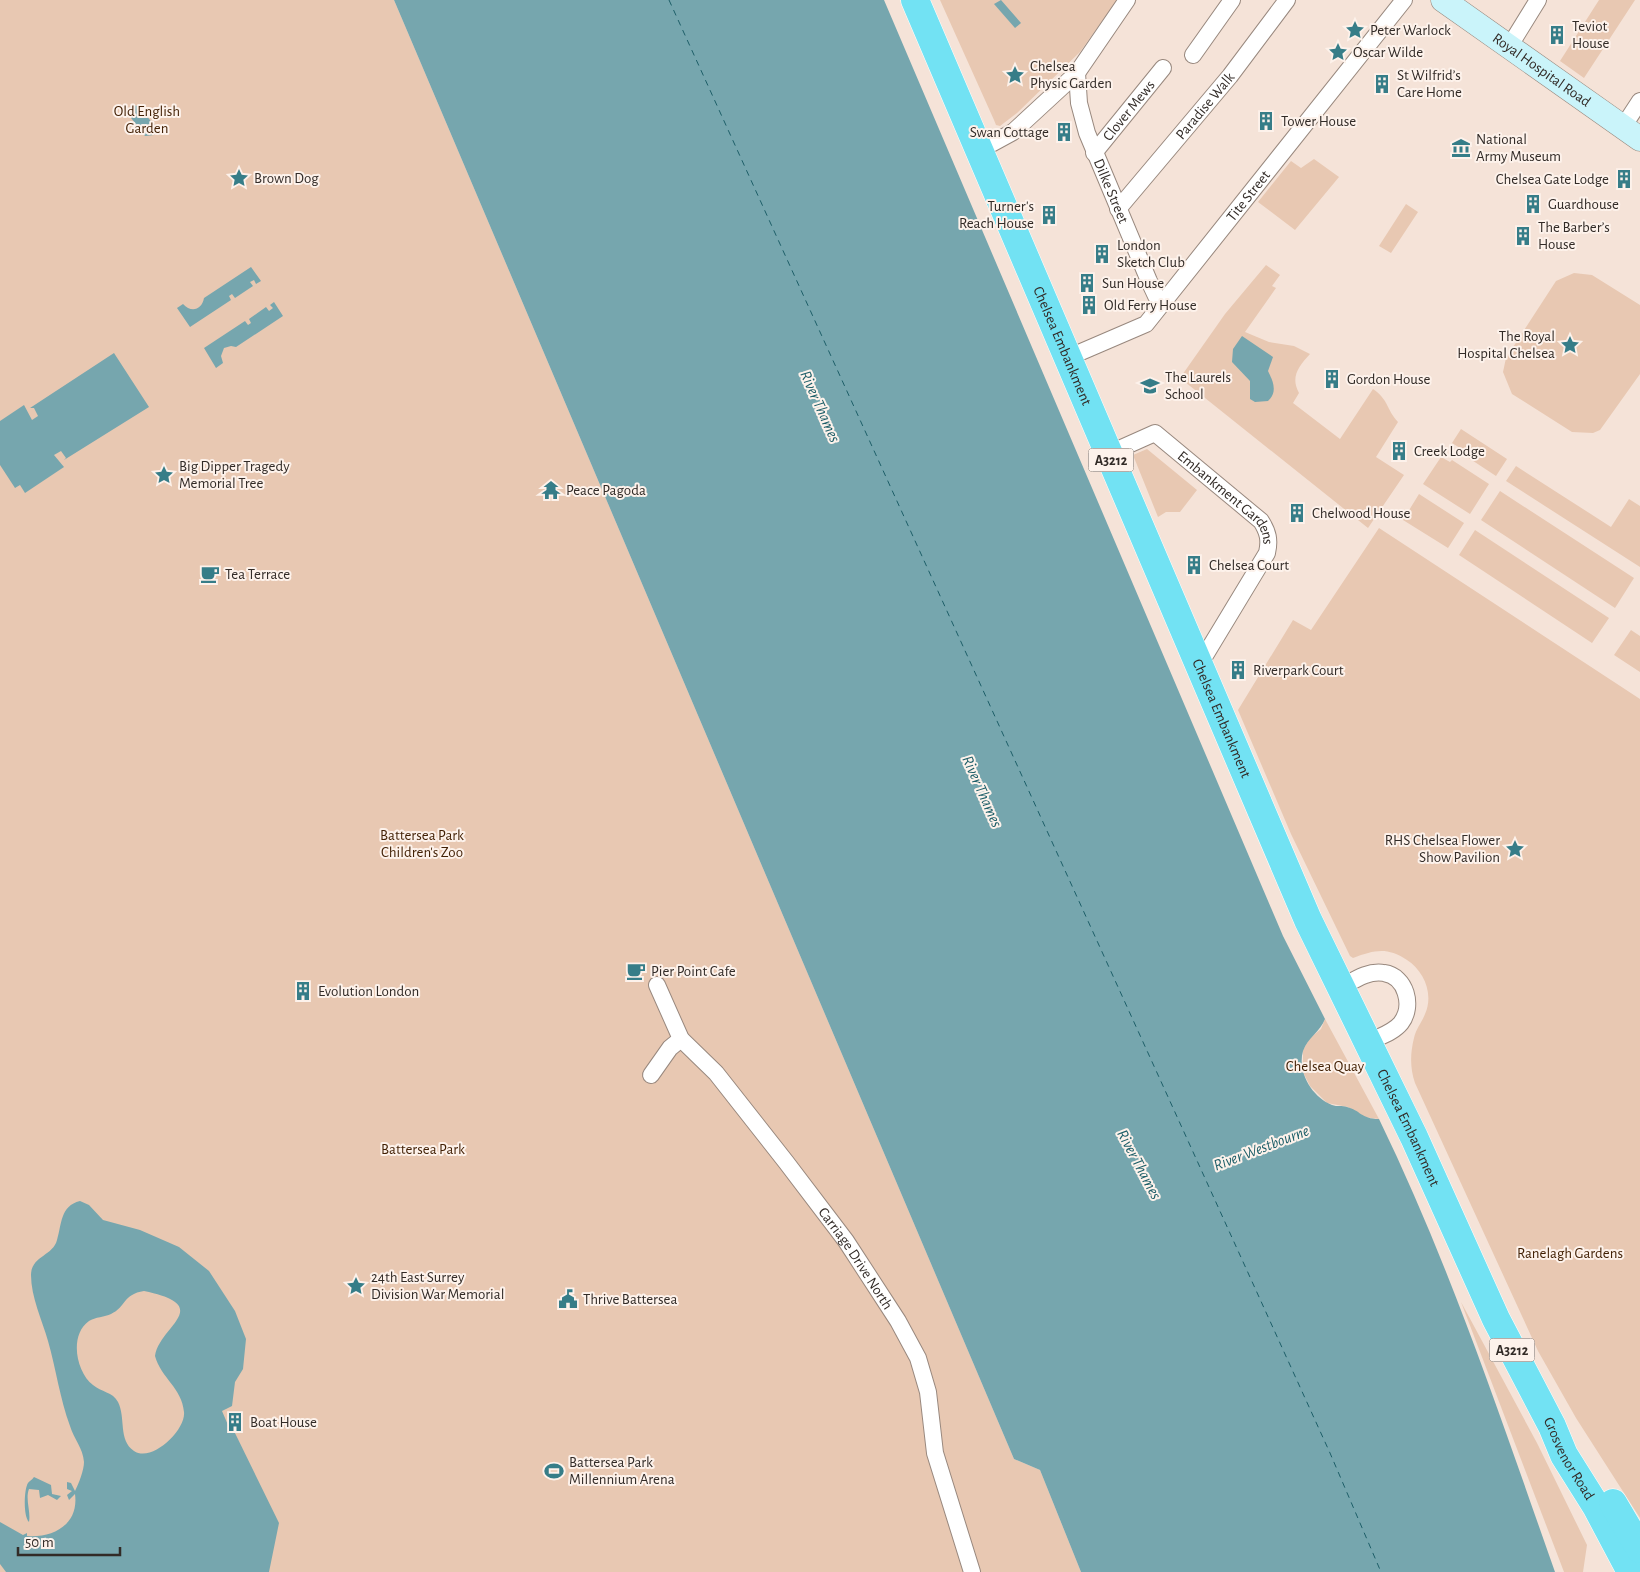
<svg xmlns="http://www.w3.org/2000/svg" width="1640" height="1572" font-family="'Alegreya Sans',sans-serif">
<rect width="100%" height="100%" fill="#f5e3d8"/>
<path fill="#e8c8b2" d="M 0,0 L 394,0 L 1014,1459 L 1040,1470 L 1081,1572 L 0,1572 Z
M 940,0 L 1117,0 L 1080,52 L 1017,113 L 1000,126 L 996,125 L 994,120 Z
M 1599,0 L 1635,0 L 1584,78 L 1560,61 Z
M 1314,159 L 1339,177 L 1295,230 L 1258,202 L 1291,161 L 1301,168 Z
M 1406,204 L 1418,212 L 1391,253 L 1379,246 Z
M 1266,265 L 1280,275 L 1272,286 L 1276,288 L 1245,332 L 1269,342 L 1294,346 L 1310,354 C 1299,366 1290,377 1299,393 L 1293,403 L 1340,439 L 1373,389 C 1389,400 1386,409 1398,422 L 1376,457 L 1404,475 L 1368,528 L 1180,378 L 1225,314 Z
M 1574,273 L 1592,275 L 1640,305 L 1640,374 L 1600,430 L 1593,433 L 1572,432 L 1512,394 L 1503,372 L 1506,358 L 1556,281 Z
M 1461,429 L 1507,459 L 1496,476 L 1458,451 L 1460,448 L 1452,443 Z
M 1147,449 L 1197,490 L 1180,512 L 1166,512 L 1158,517 L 1133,455 Z
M 1441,457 L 1450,462 L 1452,460 L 1489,484 L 1470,514 L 1423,484 Z
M 1516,466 L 1611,527 L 1629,499 L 1640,506 L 1640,567 L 1506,481 Z
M 1500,491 L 1634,578 L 1615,608 L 1481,520 Z
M 1419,494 L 1464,523 L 1448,548 L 1403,520 Z
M 1379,528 L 1640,699 L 1640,1518 L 1576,1418 L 1538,1351 L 1415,1083 C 1410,1068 1410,1054 1414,1038 C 1416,1029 1422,1022 1425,1014 C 1434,994 1424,971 1407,960 C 1387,947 1375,950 1353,958 L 1350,956 L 1291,834 L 1238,710 L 1293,620 L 1311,630 Z
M 1475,530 L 1609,618 L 1592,643 L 1459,555 Z
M 1631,630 L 1640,636 L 1640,672 L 1614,655 Z
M 1325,1019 L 1379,1119 L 1363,1117 L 1348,1107 L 1327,1103 L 1310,1086 L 1303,1072 L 1303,1050 L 1310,1038 L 1321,1029 Z
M 1461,1302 L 1537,1443 L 1587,1545 L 1583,1572 L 1564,1572 Z"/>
<path fill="#76a6ae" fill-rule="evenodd" d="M 394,0 L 884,0 L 1283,936 L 1325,1019 C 1320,1032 1308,1037 1303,1051 C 1297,1072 1312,1097 1332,1105 C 1337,1107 1342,1105 1347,1107 C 1360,1110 1361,1119 1379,1119 C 1450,1265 1501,1419 1555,1572 L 1081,1572 L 1040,1470 L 1014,1459 Z
M 1001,0 L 1021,23 L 1015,28 L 994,4 Z
M 133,105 L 138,106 L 156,127 L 154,135 L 145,136 L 128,114 L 129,108 Z
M 251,267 L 261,281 L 256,284 L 254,280 L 250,282 L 253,286 L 235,298 L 232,294 L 229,296 L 231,300 L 190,327 L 177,308 L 183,304 C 191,313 202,310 204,298 Z
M 274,302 L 283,316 L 236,347 L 231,346 L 224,348 L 221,356 L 223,363 L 216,368 L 204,348 L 245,321 L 248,325 L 251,323 L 249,319 L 266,307 L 269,311 L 273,308 L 270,305 Z
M 1242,336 L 1273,357 L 1268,371 C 1273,381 1278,392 1268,401 L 1255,402 L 1250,399 L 1250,381 L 1232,362 L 1233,349 Z
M 114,353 L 149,407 L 64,460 L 66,458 L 61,451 L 54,455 L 64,467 L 25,493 L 20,485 L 15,488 L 0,465 L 0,421 L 24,405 L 32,420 L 38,416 L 34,408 L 30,408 Z
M 80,1201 L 89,1205 L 103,1220 L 140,1230 L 179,1247 L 209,1271 L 235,1311 L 246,1339 L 243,1369 L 235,1382 L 232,1406 L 222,1411 L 231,1432 L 234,1431 L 279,1523 L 269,1572 L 6,1572 L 0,1564 L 0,1522 L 23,1535 L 27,1533 L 27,1536 C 54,1538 79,1524 75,1494 L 69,1500 L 67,1495 L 72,1491 L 67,1489 L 67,1482 L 71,1483 L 75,1491 C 79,1483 84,1470 84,1462 C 83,1448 74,1439 70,1426 C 60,1399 56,1369 48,1341 C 42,1320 31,1297 31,1275 C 31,1256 53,1256 57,1240 C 62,1224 60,1206 80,1201 ZM 144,1291 C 216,1306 159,1326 155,1356 C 161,1378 182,1388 184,1412 C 186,1430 152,1463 134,1451 C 118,1440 126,1418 118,1402 C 113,1392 101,1392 93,1385 C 76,1372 69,1335 89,1321 C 95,1317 105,1317 111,1314 C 126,1307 123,1294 144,1291 Z
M 34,1477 L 51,1485 L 52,1494 L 61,1496 L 57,1500 L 48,1495 L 40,1498 L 39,1490 L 29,1489 C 25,1499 31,1512 29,1522 C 23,1516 24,1489 28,1483 C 29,1481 32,1480 34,1477 Z"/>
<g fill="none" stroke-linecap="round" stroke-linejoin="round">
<path stroke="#1d5e68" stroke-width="1" stroke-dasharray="6 5" stroke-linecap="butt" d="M 669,0 L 1330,1453 L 1381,1572"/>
<g stroke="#98887e" stroke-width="18">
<g id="minor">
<path d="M 1509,47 L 1538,0"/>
<path d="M 1193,55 L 1232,0"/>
<path id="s1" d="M 1077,73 L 1079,103 L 1087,133 L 1149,281 L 1156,296 L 1164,302"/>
<path d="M 1623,127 L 1640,101"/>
<path d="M 980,150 L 1013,132 L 1077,73 L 1127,0"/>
<path id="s2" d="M 1094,153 L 1163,68"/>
<path id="s3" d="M 1118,209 L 1230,76 L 1287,0"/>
<path id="s4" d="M 1067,358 L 1146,324 L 1404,0"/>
<path id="s5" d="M 1108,454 L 1155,433 L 1261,521 C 1268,532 1270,540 1267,553 L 1198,667"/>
<path id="s6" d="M 657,985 L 681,1039 L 716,1073 L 786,1162 L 846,1241 L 898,1321 L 918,1358 L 928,1392 L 935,1453 L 972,1572"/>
<path d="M 1340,988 C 1353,981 1368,970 1384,973 C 1406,976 1414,1006 1401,1023 C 1393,1033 1378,1037 1367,1043"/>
<path d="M 651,1075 L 670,1048 L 681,1039"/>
</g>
</g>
<g stroke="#98887e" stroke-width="25">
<g id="secondary">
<path id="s7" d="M 1443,0 L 1640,139"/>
</g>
</g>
<g stroke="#fff" stroke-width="29">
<g id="trunk">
<path id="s8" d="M 915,0 L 1308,920 L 1414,1137 L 1496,1319 L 1552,1426 L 1564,1455 L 1596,1506 L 1631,1572"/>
<path d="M 1613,1503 L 1640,1549"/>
</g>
</g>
<use href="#minor" stroke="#fff" stroke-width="16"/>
<use href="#secondary" stroke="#caf4fa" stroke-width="24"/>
<use href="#trunk" stroke="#72e2f3" stroke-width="28"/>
</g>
<defs>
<g id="sight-bare" transform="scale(1.5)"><path d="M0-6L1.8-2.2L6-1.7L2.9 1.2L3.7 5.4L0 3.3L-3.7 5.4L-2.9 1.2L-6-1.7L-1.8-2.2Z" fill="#367d88" stroke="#fdf2eb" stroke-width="2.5" paint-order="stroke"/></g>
<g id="building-bare" transform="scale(1.5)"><path d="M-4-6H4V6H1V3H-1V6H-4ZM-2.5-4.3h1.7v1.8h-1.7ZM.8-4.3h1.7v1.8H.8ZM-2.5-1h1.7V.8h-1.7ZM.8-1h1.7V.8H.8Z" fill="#367d88" stroke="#fdf2eb" stroke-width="2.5" paint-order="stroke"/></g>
<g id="museum-bare" transform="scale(1.5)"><path d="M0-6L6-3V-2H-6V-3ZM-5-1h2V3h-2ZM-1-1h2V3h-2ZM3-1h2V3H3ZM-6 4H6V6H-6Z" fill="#367d88" stroke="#fdf2eb" stroke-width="2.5" paint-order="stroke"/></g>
<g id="school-bare" transform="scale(1.5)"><path d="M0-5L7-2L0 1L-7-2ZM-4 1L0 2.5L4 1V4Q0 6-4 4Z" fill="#367d88" stroke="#fdf2eb" stroke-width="2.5" paint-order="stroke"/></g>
<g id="temple-bare" transform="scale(1.5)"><path d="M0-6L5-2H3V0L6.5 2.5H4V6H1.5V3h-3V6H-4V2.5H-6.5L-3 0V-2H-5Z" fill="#367d88" stroke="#fdf2eb" stroke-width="2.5" paint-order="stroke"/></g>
<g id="cafe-bare" transform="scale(1.5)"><path d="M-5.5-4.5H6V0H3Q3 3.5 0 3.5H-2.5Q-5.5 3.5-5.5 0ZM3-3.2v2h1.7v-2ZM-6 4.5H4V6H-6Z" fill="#367d88" stroke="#fdf2eb" stroke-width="2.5" paint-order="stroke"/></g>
<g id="civic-bare" transform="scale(1.5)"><path d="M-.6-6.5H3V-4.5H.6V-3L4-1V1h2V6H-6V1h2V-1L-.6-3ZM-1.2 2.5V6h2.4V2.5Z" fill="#367d88" stroke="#fdf2eb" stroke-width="2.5" paint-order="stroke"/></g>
<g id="stadium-bare" transform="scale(1.5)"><path d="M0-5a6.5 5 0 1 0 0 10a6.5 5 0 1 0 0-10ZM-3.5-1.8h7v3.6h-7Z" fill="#367d88" stroke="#fdf2eb" stroke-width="2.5" paint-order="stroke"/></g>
</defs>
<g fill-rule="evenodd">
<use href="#sight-bare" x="1355" y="30"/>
<use href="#building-bare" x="1557" y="35"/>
<use href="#sight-bare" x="1338" y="52"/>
<use href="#sight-bare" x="1015" y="75"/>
<use href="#building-bare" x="1382" y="84"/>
<use href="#building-bare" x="1266" y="121"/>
<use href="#building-bare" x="1064" y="132"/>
<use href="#museum-bare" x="1461" y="148"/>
<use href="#sight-bare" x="239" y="178"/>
<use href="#building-bare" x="1624" y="179"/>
<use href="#building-bare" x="1533" y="204"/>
<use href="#building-bare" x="1049" y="215"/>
<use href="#building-bare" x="1523" y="236"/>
<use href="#building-bare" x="1102" y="254"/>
<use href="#building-bare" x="1087" y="283"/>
<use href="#building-bare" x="1089" y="305"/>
<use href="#sight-bare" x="1570" y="345"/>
<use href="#building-bare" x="1332" y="379"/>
<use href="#school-bare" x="1150" y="386"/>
<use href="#building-bare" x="1399" y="451"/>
<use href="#sight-bare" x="164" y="475"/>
<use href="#temple-bare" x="551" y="490"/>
<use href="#building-bare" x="1297" y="513"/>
<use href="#building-bare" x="1194" y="565"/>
<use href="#cafe-bare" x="210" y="574"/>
<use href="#building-bare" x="1238" y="670"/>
<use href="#sight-bare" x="1515" y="849"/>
<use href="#cafe-bare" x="636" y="971"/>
<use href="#building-bare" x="303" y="991"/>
<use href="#sight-bare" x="356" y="1286"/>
<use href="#civic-bare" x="568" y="1299"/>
<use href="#building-bare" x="235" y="1422"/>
<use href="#stadium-bare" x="554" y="1471"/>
</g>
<g text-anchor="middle" stroke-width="4" stroke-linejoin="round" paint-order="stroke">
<g fill="#fdf2eb" stroke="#6f6762" stroke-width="1">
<rect x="1088.5" y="448.5" width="45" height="23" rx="4"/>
<rect x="1489.5" y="1338.5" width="45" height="23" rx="4"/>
</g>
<g font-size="14" font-weight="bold" fill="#322b27">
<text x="1111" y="465">A3212</text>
<text x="1512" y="1355">A3212</text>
</g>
<g font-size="15" fill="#322b27" stroke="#fdf2eb" text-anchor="start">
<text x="1572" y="31">Teviot<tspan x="1572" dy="17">House</tspan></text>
<text x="1370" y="35">Peter Warlock</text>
<text x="1353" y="57">Oscar Wilde</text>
<text x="1030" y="71">Chelsea<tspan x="1030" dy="17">Physic Garden</tspan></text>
<text x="1397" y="80">St Wilfrid’s<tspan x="1397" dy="17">Care Home</tspan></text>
<text x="1281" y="126">Tower House</text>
<text x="1049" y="137" text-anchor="end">Swan Cottage</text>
<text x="1476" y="144">National<tspan x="1476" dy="17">Army Museum</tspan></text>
<text x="254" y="183">Brown Dog</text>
<text x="1609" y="184" text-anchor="end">Chelsea Gate Lodge</text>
<text x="1548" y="209">Guardhouse</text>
<text x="1034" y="211" text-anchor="end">Turner's<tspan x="1034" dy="17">Reach House</tspan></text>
<text x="1538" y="232">The Barber’s<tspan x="1538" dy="17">House</tspan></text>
<text x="1117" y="250">London<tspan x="1117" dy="17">Sketch Club</tspan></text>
<text x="1102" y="288">Sun House</text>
<text x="1104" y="310">Old Ferry House</text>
<text x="1555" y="341" text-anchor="end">The Royal<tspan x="1555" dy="17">Hospital Chelsea</tspan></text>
<text x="1165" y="382">The Laurels<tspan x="1165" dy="17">School</tspan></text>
<text x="1347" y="384">Gordon House</text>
<text x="1414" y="456">Creek Lodge</text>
<text x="179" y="471">Big Dipper Tragedy<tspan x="179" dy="17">Memorial Tree</tspan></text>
<text x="566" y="495">Peace Pagoda</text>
<text x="1312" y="518">Chelwood House</text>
<text x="1209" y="570">Chelsea Court</text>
<text x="225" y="579">Tea Terrace</text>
<text x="1253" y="675">Riverpark Court</text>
<text x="1500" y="845" text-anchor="end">RHS Chelsea Flower<tspan x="1500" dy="17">Show Pavilion</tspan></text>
<text x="651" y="976">Pier Point Cafe</text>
<text x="318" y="996">Evolution London</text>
<text x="371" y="1282">24th East Surrey<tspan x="371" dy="17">Division War Memorial</tspan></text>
<text x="583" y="1304">Thrive Battersea</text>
<text x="250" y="1427">Boat House</text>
<text x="569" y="1467">Battersea Park<tspan x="569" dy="17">Millennium Arena</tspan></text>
</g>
<g font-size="15" fill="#322b27" stroke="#fdf2eb">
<text dy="5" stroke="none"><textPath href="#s7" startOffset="121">Royal Hospital Road</textPath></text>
<text dy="5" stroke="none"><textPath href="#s3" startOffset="135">Paradise Walk</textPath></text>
<text dy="5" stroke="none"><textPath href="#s2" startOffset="55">Clover Mews</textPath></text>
<text dy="5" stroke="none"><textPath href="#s1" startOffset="124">Dilke Street</textPath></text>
<text dy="5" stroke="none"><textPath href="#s4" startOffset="250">Tite Street</textPath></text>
<text dy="5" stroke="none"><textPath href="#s8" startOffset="376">Chelsea Embankment</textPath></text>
<text dy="5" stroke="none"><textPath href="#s5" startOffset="149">Embankment Gardens</textPath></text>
<text dy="5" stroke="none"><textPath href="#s8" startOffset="781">Chelsea Embankment</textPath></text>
<text dy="5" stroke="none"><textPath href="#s8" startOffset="1231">Chelsea Embankment</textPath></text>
<text dy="5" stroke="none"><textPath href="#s6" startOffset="340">Carriage Drive North</textPath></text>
<text dy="5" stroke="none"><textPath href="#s8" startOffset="1599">Grosvenor Road</textPath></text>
</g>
<g font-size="15" fill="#411f03" stroke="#fdf2eb">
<text x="147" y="116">Old English<tspan x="147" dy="17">Garden</tspan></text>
<text x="422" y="840">Battersea Park<tspan x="422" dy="17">Children's Zoo</tspan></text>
<text x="1325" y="1071">Chelsea Quay</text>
<text x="423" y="1154">Battersea Park</text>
<text x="1570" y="1258">Ranelagh Gardens</text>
</g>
<g font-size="16" font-style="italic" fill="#1d5e68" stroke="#fdf2eb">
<text transform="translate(821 406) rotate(66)" y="6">River Thames</text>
<text transform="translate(983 791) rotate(66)" y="6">River Thames</text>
<text transform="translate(1261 1147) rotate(-21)" y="6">River Westbourne</text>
<text transform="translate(1140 1164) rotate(62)" y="6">River Thames</text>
</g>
</g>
<path d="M18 1547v8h102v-8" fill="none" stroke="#322b27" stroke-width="2.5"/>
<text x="25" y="1547" font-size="15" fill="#322b27" stroke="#fdf2eb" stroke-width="4" paint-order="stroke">50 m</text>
</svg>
